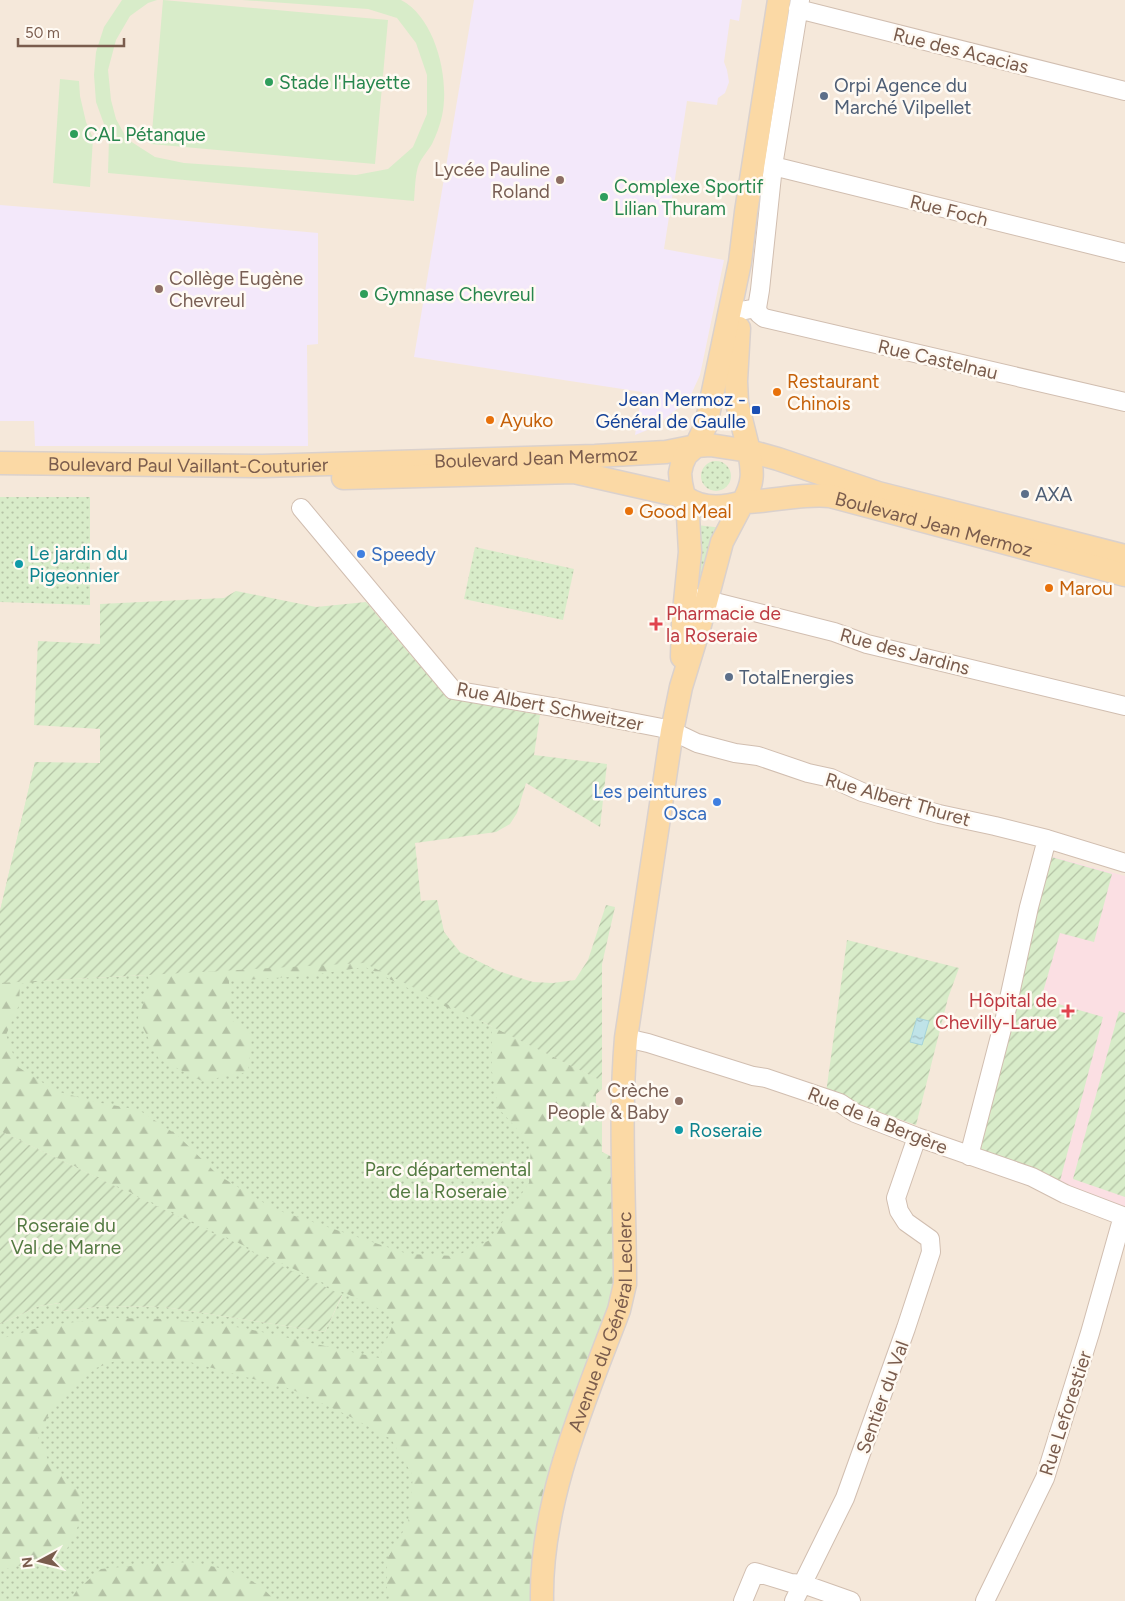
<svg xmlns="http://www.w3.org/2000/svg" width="1125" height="1601" font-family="Figtree,sans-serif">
<defs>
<pattern id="grass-dots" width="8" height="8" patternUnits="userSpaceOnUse" patternTransform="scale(1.25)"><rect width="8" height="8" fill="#d8ecc9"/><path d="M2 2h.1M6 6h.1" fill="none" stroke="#b4c2a5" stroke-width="1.8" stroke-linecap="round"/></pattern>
<pattern id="forest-firs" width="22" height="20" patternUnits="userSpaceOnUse" patternTransform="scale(1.25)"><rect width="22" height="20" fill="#d8ecc9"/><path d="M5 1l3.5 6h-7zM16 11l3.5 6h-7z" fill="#b4c2a5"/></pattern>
<pattern id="garden-furrows" width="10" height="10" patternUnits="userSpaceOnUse" patternTransform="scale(1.25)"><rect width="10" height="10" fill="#d8ecc9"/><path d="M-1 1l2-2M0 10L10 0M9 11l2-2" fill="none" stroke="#b4c2a5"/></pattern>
<pattern id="water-ripples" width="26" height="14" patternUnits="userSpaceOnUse" patternTransform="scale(1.25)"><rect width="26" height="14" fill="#bfe3e8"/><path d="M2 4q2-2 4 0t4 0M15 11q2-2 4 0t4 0" fill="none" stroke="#a0bbbe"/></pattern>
</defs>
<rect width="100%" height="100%" fill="#fdf6ec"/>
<path fill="#f5e8da" d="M 0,0 L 1125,0 L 1125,1601 L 0,1601 Z"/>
<path fill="#f3e8fa" d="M 474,0 L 746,0 L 742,0 L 739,21 L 730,19 L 724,62 L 727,70 L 729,82 L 725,93 L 718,98 L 717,105 L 687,101 L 664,249 L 724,260 L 700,375 L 689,399 L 655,427 L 635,435 L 642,392 L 414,357 Z
M 0,205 L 111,214 L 318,233 L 318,344 L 307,345 L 308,446 L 35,446 L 34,421 L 0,421 Z"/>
<path fill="#fbdfe3" d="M 1047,855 L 1125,876 L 1125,1208 L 980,1152 L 979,1146 Z"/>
<path fill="url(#grass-dots)" d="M701 476a15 15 0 1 1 30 0a15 15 0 1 1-30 0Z
M 0,497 L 90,497 L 90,605 L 0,602 Z
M 697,525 L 723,528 L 701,590 L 694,589 Z
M 475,547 L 574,569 L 563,620 L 464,599 Z
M 364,963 L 602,1081 L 602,1089 L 596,1094 L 596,1105 L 602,1109 L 602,1152 L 612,1157 L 532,1601 L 0,1601 L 0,1324 L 39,1306 L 61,1303 L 62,1311 L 104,1306 L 164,1307 L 325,1332 L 342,1296 L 0,1131 L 0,983 Z"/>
<path fill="url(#forest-firs)" d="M 35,762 L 56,768 L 421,901 L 437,900 L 444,932 L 460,952 L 498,971 L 481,1024 L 365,967 L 305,976 L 229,981 L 230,1019 L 252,1036 L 248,1072 L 202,1081 L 159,1059 L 138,1018 L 151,983 L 143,968 L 20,984 L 19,1005 L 6,1035 L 18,1067 L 56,1091 L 96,1102 L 139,1110 L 177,1135 L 218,1175 L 274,1209 L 408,1254 L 456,1256 L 490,1240 L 529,1183 L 531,1144 L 498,1108 L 492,1072 L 492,1026 L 602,1081 L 602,1089 L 596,1094 L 596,1105 L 602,1109 L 602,1152 L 612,1157 L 616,1280 L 532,1601 L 391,1601 L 387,1592 L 387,1559 L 408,1523 L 413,1476 L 391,1439 L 347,1415 L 291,1389 L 186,1361 L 121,1359 L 96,1368 L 52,1406 L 38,1439 L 52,1468 L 83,1494 L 80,1522 L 67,1549 L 39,1561 L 2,1570 L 0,1572 L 0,1339 L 48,1325 L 113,1318 L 168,1319 L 244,1328 L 379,1358 L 396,1317 L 0,1131 L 0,911 Z
M 190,1562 C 213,1566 235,1570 255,1583 C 263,1587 269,1595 276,1601 L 70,1601 L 77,1590 L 101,1569 L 152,1564 Z"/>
<path fill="url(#garden-furrows)" d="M 236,591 L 316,607 L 366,602 L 447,698 L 540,715 L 534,755 L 607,764 L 600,827 L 526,783 L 517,813 L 510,824 L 496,832 L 415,843 L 421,901 L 437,900 L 444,932 L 460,953 L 498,971 L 533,982 L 553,983 L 575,980 L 588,960 L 606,905 L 615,907 L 602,964 L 602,1081 L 364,963 L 0,983 L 0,911 L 35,762 L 100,763 L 100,729 L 34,725 L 38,641 L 100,644 L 100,604 L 224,598 Z
M 1048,856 L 1112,874 L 1094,942 L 1060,933 L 1041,999 L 1103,1017 L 1060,1181 L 981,1152 L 980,1147 Z
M 847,940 L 959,968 L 948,998 L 916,1125 L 826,1093 Z
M 1119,1011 L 1125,1013 L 1125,1197 L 1073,1179 Z
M 0,1131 L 342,1295 L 325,1332 L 164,1307 L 104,1306 L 62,1311 L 60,1303 L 39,1306 L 0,1324 Z"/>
<path fill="#d8ecc9" d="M 122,0 L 157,0 L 148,3 L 130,16 L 116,40 L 108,70 L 111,100 L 116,119 L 127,139 L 155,157 L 184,163 L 356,175 L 388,169 L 413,147 L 427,114 L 427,75 L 416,43 L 397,18 L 368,9 L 242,0 L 401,0 C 436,18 450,80 442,116 C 440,125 436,136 432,144 C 428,151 422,157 419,164 C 415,173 415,191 414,201 L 108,173 L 109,138 L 96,102 L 94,75 L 96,52 L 104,27 Z
M 163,0 L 388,20 L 375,164 L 151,144 Z
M 60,79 L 79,81 L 80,96 L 86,122 L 93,138 L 90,187 L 53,183 Z"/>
<path fill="url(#water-ripples)" stroke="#a5d3da" d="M 917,1018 L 929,1021 L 922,1045 L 910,1042 Z"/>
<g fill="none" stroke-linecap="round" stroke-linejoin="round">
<g stroke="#d1beb0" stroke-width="20">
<path id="minor" d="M 798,9 L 1125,91
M 773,166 L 1125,253
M 757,308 L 759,314 L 764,318 L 1125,402
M 740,311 L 757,308 L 760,290 L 773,166 L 800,0
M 301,508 L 453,690 L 559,708 L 662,728 L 672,731 L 697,743 L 735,753 L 758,756 L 808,773 L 831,778 L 862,792 L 939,814 L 995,826 L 1047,839 L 1125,863
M 694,598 L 707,600 L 834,632 L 867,644 L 1125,706
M 626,1038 L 648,1043 L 753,1076 L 766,1078 L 840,1103 L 855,1113 L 917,1137 L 1032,1177 L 1065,1194 L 1125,1217
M 969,1156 L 1005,1017 L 1029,907 L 1047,839
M 743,1601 L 755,1572 L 791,1583 L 803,1584 L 851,1601
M 794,1601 L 845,1498 L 906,1328 L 931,1252 L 930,1239 L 906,1222 L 899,1211 L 896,1198 L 917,1137
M 985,1601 L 1045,1478 L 1090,1333 L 1123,1216"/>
</g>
<g stroke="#dad1cd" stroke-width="25">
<g id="major">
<path d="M 739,328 L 736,381 L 737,403 L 749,451 L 778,459 L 878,493 L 1125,556"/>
<path id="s1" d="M 0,463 L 263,466 L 595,456 L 666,452 L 696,446 L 706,425 L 740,262 L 746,212 L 779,0"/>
<path d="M 343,478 L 574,472 L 685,497 C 702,510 723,508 743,502 C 754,482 753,473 749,451 L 710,445 L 696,446 L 686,455 L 682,464 L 680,473 L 681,483 L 688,516 L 690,552 L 683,622 L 682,657"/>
<path id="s2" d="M 542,1601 C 540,1502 584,1402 619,1310 L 625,1284 C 625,1202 619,1119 626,1038 L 672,731 L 681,687 L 700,625 L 722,542 L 743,502 C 772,502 801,493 830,496 L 1125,575"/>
</g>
</g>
<use href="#minor" stroke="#fff" stroke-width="18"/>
<use href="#major" stroke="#fbd9a5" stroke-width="22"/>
</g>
<g fill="#2e9e5b" stroke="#fffaf3" stroke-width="2">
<circle cx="269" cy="82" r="5"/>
<circle cx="74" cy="134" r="5"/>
<circle cx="604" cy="197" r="5"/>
<circle cx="364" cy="294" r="5"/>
</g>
<g fill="#5c6f8a" stroke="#fffaf3" stroke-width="2">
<circle cx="824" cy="96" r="5"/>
<circle cx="1025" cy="494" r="5"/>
<circle cx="729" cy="677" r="5"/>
</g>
<g fill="#8d6e63" stroke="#fffaf3" stroke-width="2">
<circle cx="560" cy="180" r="5"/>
<circle cx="159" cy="289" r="5"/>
<circle cx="679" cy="1101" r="5"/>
</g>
<g fill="#e8710a" stroke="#fffaf3" stroke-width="2">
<circle cx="777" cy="392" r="5"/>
<circle cx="490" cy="420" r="5"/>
<circle cx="629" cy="511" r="5"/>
<circle cx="1049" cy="588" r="5"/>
</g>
<rect fill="#1a4fb4" stroke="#fffaf3" stroke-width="2" x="751" y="405" width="10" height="10" rx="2.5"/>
<g fill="#3f7fe0" stroke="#fffaf3" stroke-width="2">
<circle cx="361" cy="554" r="5"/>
<circle cx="717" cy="802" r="5"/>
</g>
<g fill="#0f9aa8" stroke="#fffaf3" stroke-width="2">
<circle cx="19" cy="564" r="5"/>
<circle cx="679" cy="1130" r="5"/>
</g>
<g fill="#e0444e" stroke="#fffaf3" stroke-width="2">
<path d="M653.5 616.5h5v5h5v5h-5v5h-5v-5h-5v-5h5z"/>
<path d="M1065.5 1003.5h5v5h5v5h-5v5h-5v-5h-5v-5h5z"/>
</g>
<g text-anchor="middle" stroke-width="5" stroke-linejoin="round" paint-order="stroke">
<g font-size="19" fill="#7a5c4d" stroke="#fffaf3">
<text transform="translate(961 50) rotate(14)" y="7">Rue des Acacias</text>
<text transform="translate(949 210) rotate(14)" y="7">Rue Foch</text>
<text transform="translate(938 359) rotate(13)" y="7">Rue Castelnau</text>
<text dy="7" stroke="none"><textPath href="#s1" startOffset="536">Boulevard Jean Mermoz</textPath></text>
<text dy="7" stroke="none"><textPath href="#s1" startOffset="188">Boulevard Paul Vaillant-Couturier</textPath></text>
<text dy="7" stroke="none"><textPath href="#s2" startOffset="1322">Boulevard Jean Mermoz</textPath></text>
<text transform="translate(905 651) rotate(15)" y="7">Rue des Jardins</text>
<text transform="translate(550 706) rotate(11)" y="7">Rue Albert Schweitzer</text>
<text transform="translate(898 799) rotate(16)" y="7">Rue Albert Thuret</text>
<text transform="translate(878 1120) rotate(22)" y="7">Rue de la Bergère</text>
<text dy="7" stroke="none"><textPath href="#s2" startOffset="288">Avenue du Général Leclerc</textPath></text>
<text transform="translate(882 1397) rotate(-70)" y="7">Sentier du Val</text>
<text transform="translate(1065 1413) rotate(-72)" y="7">Rue Leforestier</text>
</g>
<g font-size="19" fill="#27864d" stroke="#fffaf3" text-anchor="start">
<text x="279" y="89">Stade l'Hayette</text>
<text x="84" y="141">CAL Pétanque</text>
<text x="614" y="193">Complexe Sportif<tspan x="614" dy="22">Lilian Thuram</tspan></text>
<text x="374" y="301">Gymnase Chevreul</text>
</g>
<g font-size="19" fill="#4e5e75" stroke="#fffaf3" text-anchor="start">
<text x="834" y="92">Orpi Agence du<tspan x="834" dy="22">Marché Vilpellet</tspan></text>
<text x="1035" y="501">AXA</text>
<text x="739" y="684">TotalEnergies</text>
</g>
<g font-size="19" fill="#785e54" stroke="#fffaf3" text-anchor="end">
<text x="550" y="176">Lycée Pauline<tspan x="550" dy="22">Roland</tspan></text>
<text x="169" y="285" text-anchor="start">Collège Eugène<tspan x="169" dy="22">Chevreul</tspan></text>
<text x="669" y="1097">Crèche<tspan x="669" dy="22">People &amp; Baby</tspan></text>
</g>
<g font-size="19" fill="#c56008" stroke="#fffaf3" text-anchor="start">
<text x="787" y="388">Restaurant<tspan x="787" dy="22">Chinois</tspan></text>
<text x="500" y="427">Ayuko</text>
<text x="639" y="518">Good Meal</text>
<text x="1059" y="595">Marou</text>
</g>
<g font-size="19" fill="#164399" stroke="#fffaf3" text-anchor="end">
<text x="746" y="406">Jean Mermoz -<tspan x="746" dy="22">Général de Gaulle</tspan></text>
</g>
<g font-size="19" fill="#0d838f" stroke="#fffaf3" text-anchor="start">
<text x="29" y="560">Le jardin du<tspan x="29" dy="22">Pigeonnier</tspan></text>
<text x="689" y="1137">Roseraie</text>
</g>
<g font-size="19" fill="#366cbe" stroke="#fffaf3" text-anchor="start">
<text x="371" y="561">Speedy</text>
<text x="707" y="798" text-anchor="end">Les peintures<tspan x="707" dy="22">Osca</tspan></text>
</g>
<g font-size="19" fill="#be3a42" stroke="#fffaf3" text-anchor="start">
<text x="666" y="620">Pharmacie de<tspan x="666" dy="22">la Roseraie</tspan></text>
<text x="1057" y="1007" text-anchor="end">Hôpital de<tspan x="1057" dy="22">Chevilly-Larue</tspan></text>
</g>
<g font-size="19" fill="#537a41" stroke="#fffaf3">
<text x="448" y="1176">Parc départemental<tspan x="448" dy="22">de la Roseraie</tspan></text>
<text x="66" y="1232">Roseraie du<tspan x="66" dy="22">Val de Marne</tspan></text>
</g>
</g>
<g transform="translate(40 1561) rotate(263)" stroke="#fffaf3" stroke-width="4" paint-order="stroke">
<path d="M0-4L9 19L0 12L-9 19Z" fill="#7a5c4d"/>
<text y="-8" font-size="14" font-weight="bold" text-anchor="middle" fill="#7a5c4d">N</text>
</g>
<path d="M18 38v8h106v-8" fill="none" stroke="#7a5c4d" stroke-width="2.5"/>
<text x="25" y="38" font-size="15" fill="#7a5c4d" stroke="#fffaf3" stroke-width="4" paint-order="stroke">50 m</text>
</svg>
